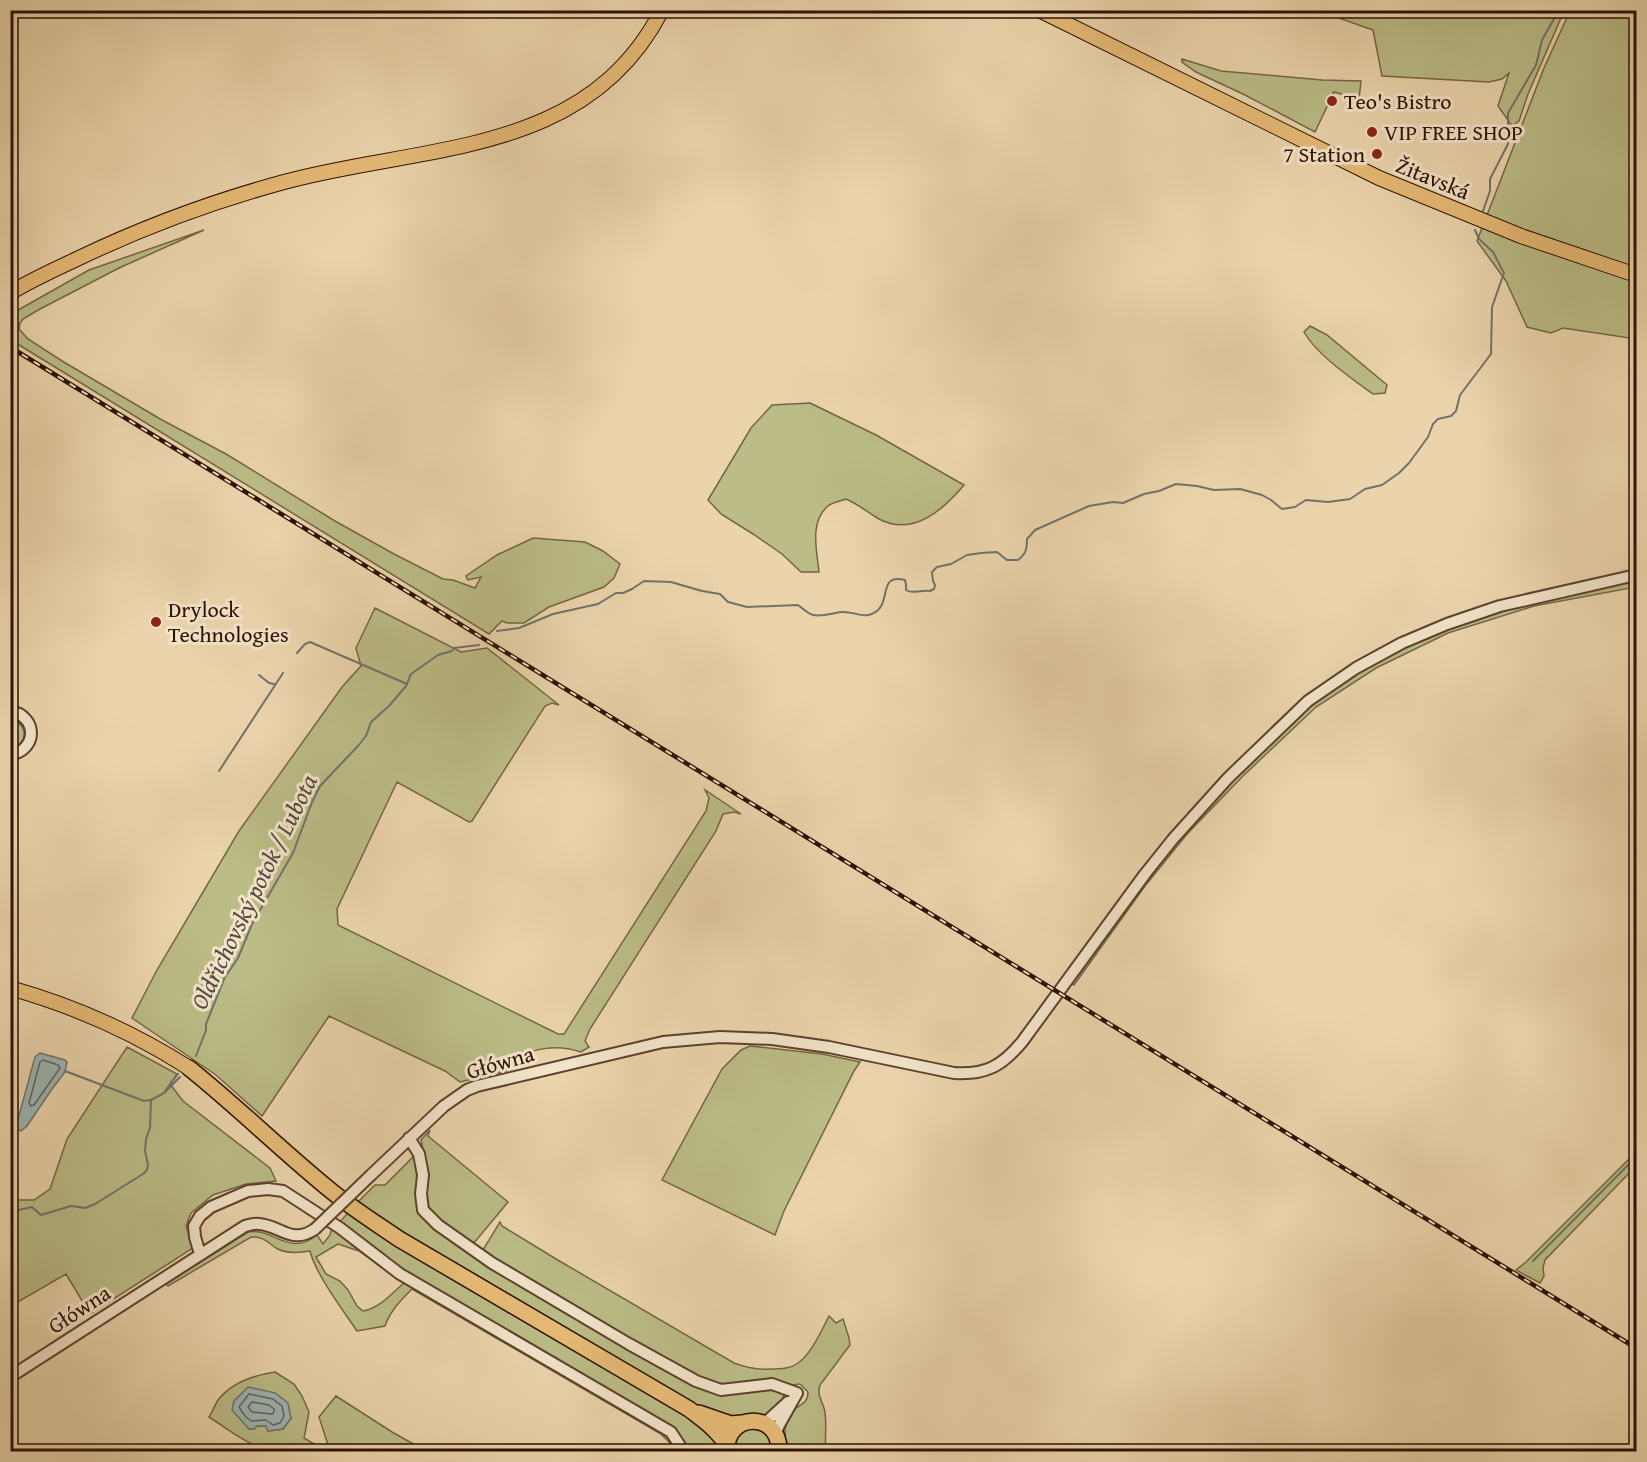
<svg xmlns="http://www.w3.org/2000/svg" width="1647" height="1462" font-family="'Gentium Book Plus',serif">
<rect width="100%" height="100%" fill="#ebd4ac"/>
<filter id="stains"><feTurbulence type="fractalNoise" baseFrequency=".00333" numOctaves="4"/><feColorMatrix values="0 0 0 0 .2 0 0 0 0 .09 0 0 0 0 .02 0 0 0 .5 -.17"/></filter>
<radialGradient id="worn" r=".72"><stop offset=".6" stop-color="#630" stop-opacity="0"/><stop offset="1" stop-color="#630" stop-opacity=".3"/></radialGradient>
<path fill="#bbbc87" stroke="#746644" stroke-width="1.5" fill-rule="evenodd" d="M 1319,11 L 1564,11 L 1528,94 L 1519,121 L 1512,126 L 1498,106 L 1509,73 L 1502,79 L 1489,82 L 1382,76 L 1373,30 Z
M 1570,11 L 1636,11 L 1636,339 L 1563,328 L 1551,333 L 1527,327 L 1506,281 L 1477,241 L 1544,68 Z
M 1182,59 L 1221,71 L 1322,80 L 1361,81 L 1359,99 L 1334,92 L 1315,132 L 1245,95 L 1196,72 L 1182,62 Z
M 204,230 L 119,268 L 40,309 L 23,319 L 20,323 L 19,329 L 28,339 L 62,361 L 162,420 L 226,454 L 335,521 L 394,554 L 443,579 L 453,580 L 475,588 L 481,577 L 468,580 L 466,576 L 497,555 L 533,538 L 585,542 L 603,551 L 620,564 L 614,578 L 604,587 L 549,607 L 524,623 L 507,623 L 502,621 L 489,634 L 11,340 L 11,314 L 89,270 Z
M 1310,326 L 1327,335 L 1387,385 L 1385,393 L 1373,394 C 1351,378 1317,355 1304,332 Z
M 810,403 L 876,435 L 964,485 C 943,510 913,537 879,519 C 867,512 858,504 846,499 C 841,501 833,502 828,506 C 809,522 817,551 819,572 L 801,572 L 782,554 L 753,534 L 721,514 L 708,500 L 751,428 L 772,405 Z
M 1636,578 L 1636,587 L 1534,606 L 1448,633 L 1376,668 L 1316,707 L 1243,776 L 1187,834 L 1145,886 L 1074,985 L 1069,982 L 1184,831 L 1239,774 L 1313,703 L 1374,662 L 1446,629 L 1534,601 Z
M 375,608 L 461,652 L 487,648 L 559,705 L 552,703 L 545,706 L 472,821 L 469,822 L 397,782 L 337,909 L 338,925 L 558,1034 L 564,1034 L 706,811 L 709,798 L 705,790 L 741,814 L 734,812 L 723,814 L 716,831 L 590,1029 L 585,1041 L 589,1047 L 581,1052 C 556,1044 536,1048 513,1059 L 510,1070 L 460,1082 L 445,1071 L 329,1016 L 262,1116 L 216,1075 L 132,1018 L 157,970 L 239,831 L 342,687 L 361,666 L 356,648 Z
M 10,719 C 29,724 29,744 10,750 Z
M 750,1046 L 822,1054 L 860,1062 L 854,1071 L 784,1211 L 775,1235 L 662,1180 L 722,1069 L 741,1050 Z
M 127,1047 L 177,1074 L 170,1084 L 183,1101 L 270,1168 L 276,1181 L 246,1184 L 213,1195 L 191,1213 L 186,1226 L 193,1248 L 90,1314 L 66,1274 L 16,1303 L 10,1294 L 11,1200 L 34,1200 L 50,1189 L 67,1139 Z
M 430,1130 L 428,1136 L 508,1202 L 473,1244 L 483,1250 L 500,1222 L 502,1226 L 556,1259 L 734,1363 C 747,1368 758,1370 771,1369 C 780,1369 790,1369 798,1363 C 811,1354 822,1330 829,1316 L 836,1323 L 843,1319 L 849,1338 L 850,1345 L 820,1385 C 817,1395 821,1399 824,1408 C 828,1422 824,1437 826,1451 L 786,1451 C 788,1444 785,1439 785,1431 C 785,1423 792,1415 796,1408 C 802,1404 808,1402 808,1392 L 800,1384 L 792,1385 L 784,1392 C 783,1410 763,1417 748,1419 C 744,1420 738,1422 733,1421 C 726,1420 717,1416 710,1413 L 405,1233 L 358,1202 L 375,1185 L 385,1185 L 414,1156 L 424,1154 L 421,1140 Z
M 1636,1152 L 1636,1166 L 1545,1260 L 1543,1268 L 1544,1276 L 1540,1283 L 1516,1270 L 1526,1262 Z
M 348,1213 L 390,1241 L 471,1290 L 702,1425 L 715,1434 L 722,1451 L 675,1451 L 673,1446 L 661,1434 L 412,1289 C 401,1300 390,1311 385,1326 L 357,1331 C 343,1310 316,1275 310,1251 C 299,1253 286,1254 276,1248 C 267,1242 263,1236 251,1237 L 168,1286 L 166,1284 L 248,1232 C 273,1227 289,1258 317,1235 L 323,1244 L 330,1235 L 331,1231 ZM 338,1244 L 359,1251 L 404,1283 C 391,1294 380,1308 363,1311 L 357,1306 L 348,1290 L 340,1281 L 326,1274 L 316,1257 Z
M 275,1372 L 294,1384 L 302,1396 L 309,1412 L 304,1438 L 326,1451 L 258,1451 L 259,1447 C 242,1441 225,1427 209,1417 C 212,1412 215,1405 218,1400 C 232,1382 255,1375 275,1372 ZM 291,1418 L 283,1429 L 268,1431 L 266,1426 L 257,1426 L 254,1429 L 249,1429 L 248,1427 Z
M 336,1396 L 392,1432 L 426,1451 L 330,1451 L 319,1417 Z
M 753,1428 L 758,1429 L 769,1435 L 773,1451 L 735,1452 C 734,1439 741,1431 753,1428 Z"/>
<path fill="#9cb5b4" stroke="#70736c" stroke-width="1.5" d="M 40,1053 L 65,1060 L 67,1062 L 65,1072 L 52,1089 L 27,1126 L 21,1131 L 17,1128 L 17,1123 L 35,1057 Z
M 248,1387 L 275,1393 L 288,1403 L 291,1418 L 283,1429 L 268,1431 L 266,1426 L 257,1426 L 254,1429 L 249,1429 L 232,1410 L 234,1401 Z"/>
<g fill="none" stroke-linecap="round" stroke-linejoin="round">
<path stroke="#64635a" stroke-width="1.5" d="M 43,1060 L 58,1065 L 60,1068 L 34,1105 L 31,1106 L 29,1103 L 40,1062 Z
M 249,1394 L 273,1399 L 282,1406 L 284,1416 L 280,1423 L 273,1425 L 266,1420 L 251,1421 L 245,1416 L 239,1407 Z
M 252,1402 L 269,1405 L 274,1409 L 274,1412 L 272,1414 L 252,1412 L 248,1407 Z"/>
<path stroke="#70736c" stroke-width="2" d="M 1483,211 L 1490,191 L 1490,179 L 1508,144 L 1508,113 L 1536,65 L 1542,40 L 1559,10
M 497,631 L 519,628 L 553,614 L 598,604 L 616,593 L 623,593 L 632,589 L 644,581 L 671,582 L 702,591 L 720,594 L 728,602 L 747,607 L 798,605 C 802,608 808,614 813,615 C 823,617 832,613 842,612 C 855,611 866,621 878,610 C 890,600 879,573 905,580 L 906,585 L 906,590 C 912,594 922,590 930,591 L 934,589 L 935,585 L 933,581 L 932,572 L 937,567 L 951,564 L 967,555 L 981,553 L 997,552 L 1007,560 L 1018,560 C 1026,554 1027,549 1027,539 L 1035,530 L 1089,506 L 1113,502 L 1123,503 L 1144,494 L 1159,491 L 1176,484 L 1197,486 L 1214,490 L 1240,489 L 1262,495 L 1271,500 L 1282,509 L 1295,507 L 1306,500 L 1328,502 L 1350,499 L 1365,489 L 1382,485 L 1399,473 L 1409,463 L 1428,437 L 1433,424 L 1438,419 L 1451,416 L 1456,411 L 1460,395 L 1491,354 L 1492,307 L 1504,273 L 1493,252 L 1479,239 L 1475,230
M 297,653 L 305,644 L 310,642 L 407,684
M 259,675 L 269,683 L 274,684
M 219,771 L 283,673
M 196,1056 L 206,1030 L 206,1024 L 225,977 L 238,958 L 252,924 L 293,853 L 312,802 L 320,786 L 358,746 L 366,736 L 371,722 L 389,706 L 406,686 L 411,674 L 438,655 L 452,651 L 454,648 L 479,645
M 65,1071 L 144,1101 L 150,1100
M 165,1091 L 178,1074
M 10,1212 L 32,1207 L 41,1215 L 71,1206 L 85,1208 L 95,1204 L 143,1174 L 147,1170 L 148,1165 L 145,1151 L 146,1139 L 150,1128 L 151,1100 L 164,1093 L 180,1077
M 1533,1261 L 1636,1157"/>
<g stroke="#5c422c" stroke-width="14">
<path id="minor" d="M 10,711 C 38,716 38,750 10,755
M 409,1138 L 419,1154 L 423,1175 L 421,1194 L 423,1210 L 438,1225 L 492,1263 L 629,1344 L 696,1381 L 721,1390 L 772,1384 L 797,1393
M 371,1175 L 444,1106 L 467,1090 L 477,1086 L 663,1042 L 720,1037 L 772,1039 L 829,1047 L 954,1073 C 986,1075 1002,1066 1022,1042 L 1145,874 L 1173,839 L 1228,778 L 1308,701 L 1356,668 L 1402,643 L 1447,624 L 1500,606 L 1636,575
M 200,1254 L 195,1237 L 194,1226 L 200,1216 L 211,1207 L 248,1191 L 268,1189 L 283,1191 L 340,1228 L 400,1274 L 671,1432 L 684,1452
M 10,1377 L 245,1226 C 249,1225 254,1223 259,1224 C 282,1226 291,1245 315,1229
M 765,1423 L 788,1402
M 776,1433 L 779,1425 L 797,1393"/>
</g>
<g stroke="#2d1101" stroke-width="16">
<path id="major" d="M 1039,10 L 1379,178 L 1521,236 L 1636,275
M 10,293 C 33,279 56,269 79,258 C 146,226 214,201 284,182 C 422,144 586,158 662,10
M 10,988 C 74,1006 133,1032 189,1068"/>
</g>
<g stroke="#2d1101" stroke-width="18">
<path id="highway" d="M 189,1068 C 239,1108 285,1154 335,1194 C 355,1210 377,1224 399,1239 L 689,1409 C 703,1420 718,1430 727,1446
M 699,1413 L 731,1424 L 742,1423
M 727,1452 C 724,1412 781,1410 779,1452"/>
</g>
<use href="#minor" stroke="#f2e3c9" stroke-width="10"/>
<use href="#major" stroke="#e6ba76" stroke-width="14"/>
<use href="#highway" stroke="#e6ba76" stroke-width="15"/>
<g stroke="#2d1101" stroke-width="4.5">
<path id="rail" d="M 10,347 L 1636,1348"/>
</g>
<use href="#rail" stroke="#f2e3c9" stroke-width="2" stroke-dasharray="7" stroke-linecap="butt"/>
<g stroke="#5c422c" stroke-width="14" stroke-linecap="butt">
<path id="minor-bridge" d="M 315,1229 L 371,1175"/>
</g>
<use href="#minor-bridge" stroke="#f2e3c9" stroke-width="10"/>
</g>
<g fill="#8f2418" stroke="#f2e3c9" stroke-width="2">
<circle cx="1332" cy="101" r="6"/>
<circle cx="1372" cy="132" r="6"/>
<circle cx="1377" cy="154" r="6"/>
<circle cx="156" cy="622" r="6"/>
</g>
<g text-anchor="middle" stroke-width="6" stroke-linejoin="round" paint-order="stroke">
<g font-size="22" fill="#2d1101" stroke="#f2e3c9" text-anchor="start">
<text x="1344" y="109">Teo's Bistro</text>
<text x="1384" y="140">VIP FREE SHOP</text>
<text x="1365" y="162" text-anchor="end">7 Station</text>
<text x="168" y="617">Drylock<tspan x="168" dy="25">Technologies</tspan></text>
</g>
<g font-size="22" fill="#2d1101" stroke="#f2e3c9">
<text transform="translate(1433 178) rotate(22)" y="8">Žitavská</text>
<text transform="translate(500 1062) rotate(-16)" y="8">Główna</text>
<text transform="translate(79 1309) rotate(-33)" y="8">Główna</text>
</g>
<g font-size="24" font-style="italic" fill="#544a40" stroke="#f2e3c9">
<text transform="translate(254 892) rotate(-64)" y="8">Oldřichovský potok / Lubota</text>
</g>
</g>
<rect width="1647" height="1462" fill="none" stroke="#ebd4ac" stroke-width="36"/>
<rect x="12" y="12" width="1623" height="1438" fill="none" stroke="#2d1101" stroke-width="3"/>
<rect x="18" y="18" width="1611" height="1426" fill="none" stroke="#2d1101" stroke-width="1.5"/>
<rect width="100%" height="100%" filter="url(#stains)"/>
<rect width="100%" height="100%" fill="url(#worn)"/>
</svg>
